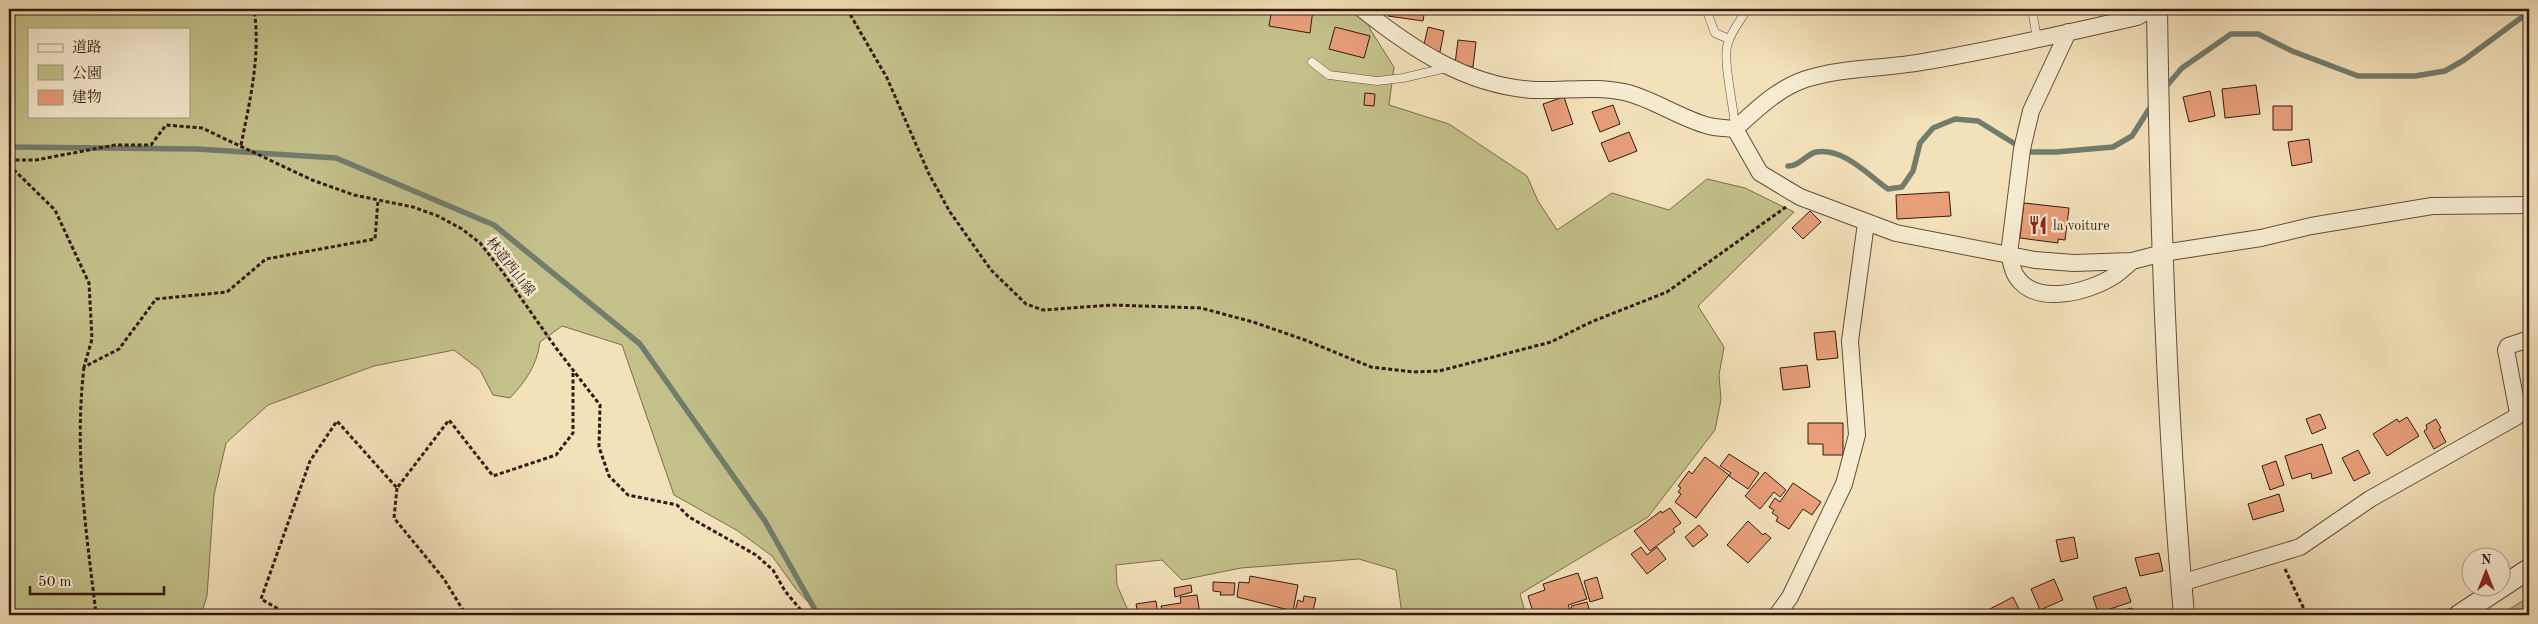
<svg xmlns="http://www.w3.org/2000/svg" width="2538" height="624" font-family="'Old Standard TT','Noto Serif JP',serif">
<rect width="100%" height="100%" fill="#f3e1ba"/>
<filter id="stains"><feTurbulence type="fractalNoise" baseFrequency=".004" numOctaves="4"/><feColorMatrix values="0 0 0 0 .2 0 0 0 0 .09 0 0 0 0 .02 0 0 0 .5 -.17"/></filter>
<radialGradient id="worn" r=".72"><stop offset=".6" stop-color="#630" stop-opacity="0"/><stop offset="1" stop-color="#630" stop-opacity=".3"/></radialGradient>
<path fill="#c3c08a" stroke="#7c6d4c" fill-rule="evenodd" d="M 9,9 L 1365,9 L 1370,29 L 1394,67 L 1389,105 L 1449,124 L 1527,176 L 1538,201 L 1557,230 L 1612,193 L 1669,210 L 1707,179 L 1745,188 L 1794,212 L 1698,306 L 1724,347 L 1719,375 L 1721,400 L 1715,430 L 1648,517 L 1520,594 L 1526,615 L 1402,615 L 1396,570 L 1359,559 L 1241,568 L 1182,580 L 1162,560 L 1116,565 L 1117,585 L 1130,615 L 820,615 L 796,589 L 772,556 L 738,531 L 674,495 L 622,345 L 562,326 L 540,342 C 537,365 526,381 510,398 L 493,395 L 480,370 L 454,350 L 374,366 L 268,405 L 226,443 L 214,495 L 207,596 L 201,615 L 9,615 ZM 29,29 L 189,29 L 189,116 L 29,116 Z
M 2529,597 L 2529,615 L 2500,615 Z"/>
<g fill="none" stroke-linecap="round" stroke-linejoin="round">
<path stroke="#727c6c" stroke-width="5.5" d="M 2163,90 L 2182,68 L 2231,34 L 2258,34 L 2292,51 L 2358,76 L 2415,76 L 2445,71 L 2464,60 L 2529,12
M 9,147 L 197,149 L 336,158 L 494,225 L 640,344 L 765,521 L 818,615
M 1788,166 C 1800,166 1805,155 1816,152 C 1843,147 1868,175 1888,189 L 1902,187 L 1913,171 L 1920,143 L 1933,128 L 1955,119 L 1978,121 L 2028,152 L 2056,152 L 2113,147 L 2132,136 L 2153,103"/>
</g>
<path fill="#e79e79" stroke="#341a0e" d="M 1272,9 L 1313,9 L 1310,33 L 1269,26 Z
M 1389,9 L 1425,9 L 1423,21 L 1388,16 Z
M 1335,27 L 1370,36 L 1364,58 L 1329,49 Z
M 1428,27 L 1444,31 L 1440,52 L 1423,49 Z
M 1458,40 L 1476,42 L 1473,67 L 1455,64 Z
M 2256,85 L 2260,114 L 2225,118 L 2222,89 Z
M 2210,91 L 2215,116 L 2189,122 L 2183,97 Z
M 1365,93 L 1375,94 L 1374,106 L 1364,105 Z
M 1564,97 L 1573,124 L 1552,131 L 1543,104 Z
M 1613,105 L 1620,124 L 1600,132 L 1592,112 Z
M 2273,106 L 2292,106 L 2292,130 L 2273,130 Z
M 1629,132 L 1637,151 L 1609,162 L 1601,143 Z
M 2309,139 L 2312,162 L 2292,166 L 2288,142 Z
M 1949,192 L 1951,216 L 1897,219 L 1896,195 Z
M 2024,203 L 2069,208 L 2065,240 L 2058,239 L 2058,243 L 2020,238 Z
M 1810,211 L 1821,222 L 1803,239 L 1792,228 Z
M 1835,331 L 1838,358 L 1817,360 L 1814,333 Z
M 1807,365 L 1810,387 L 1783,390 L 1780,368 Z
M 2320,414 L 2326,428 L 2312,434 L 2306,419 Z
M 2407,417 L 2419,436 L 2387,456 L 2373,434 L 2397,419 L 2399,422 Z
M 2436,419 L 2441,428 L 2439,429 L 2446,442 L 2434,449 L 2424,431 L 2427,429 L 2426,425 Z
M 1808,423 L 1843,423 L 1843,455 L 1823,455 L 1823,444 L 1808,444 Z
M 2322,444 L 2332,473 L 2312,479 L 2311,473 L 2292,479 L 2285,456 Z
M 2358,450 L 2370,473 L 2354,481 L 2342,458 Z
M 1729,454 L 1759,473 L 1748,489 L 1729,476 L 1731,473 L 1720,466 Z
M 1705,457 L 1729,475 L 1696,518 L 1675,502 L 1681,494 L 1678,492 L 1681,488 L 1678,486 L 1689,471 L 1692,474 Z
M 2276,461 L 2284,485 L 2270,490 L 2262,466 Z
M 1765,472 L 1786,490 L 1780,497 L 1774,492 L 1760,509 L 1745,496 Z
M 1793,483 L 1821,502 L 1812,515 L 1803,509 L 1789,529 L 1776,521 L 1778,517 L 1772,513 L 1774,510 L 1769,507 L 1775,498 L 1780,502 Z
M 2279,494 L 2284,511 L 2253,520 L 2248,504 Z
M 1670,508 L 1681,523 L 1673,529 L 1675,532 L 1650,551 L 1634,531 L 1661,511 L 1662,513 Z
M 1748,521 L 1763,535 L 1765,533 L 1771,538 L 1748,563 L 1727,545 Z
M 1699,525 L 1708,535 L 1693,547 L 1685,537 Z
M 2074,537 L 2078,558 L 2061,562 L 2056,540 Z
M 1641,547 L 1647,555 L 1657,547 L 1666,559 L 1647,574 L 1631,554 Z
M 2159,553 L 2163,571 L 2140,576 L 2135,558 Z
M 1578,573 L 1587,599 L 1568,605 L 1570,609 L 1554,615 L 1553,610 L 1534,615 L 1528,596 L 1545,590 L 1543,584 Z
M 1250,576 L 1298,585 L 1293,611 L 1237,597 L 1239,582 L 1249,583 Z
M 1597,577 L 1603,598 L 1590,602 L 1584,581 Z
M 2054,579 L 2063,600 L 2040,610 L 2031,589 Z
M 1213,582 L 1235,583 L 1234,595 L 1220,595 L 1221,592 L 1213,591 Z
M 1191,585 L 1192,592 L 1175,597 L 1174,588 Z
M 2126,587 L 2131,602 L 2098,613 L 2093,597 Z
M 1197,595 L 1200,614 L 1163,615 L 1161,606 L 1181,603 L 1180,597 Z
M 1304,596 L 1316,598 L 1312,615 L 1294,615 L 1298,600 L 1303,602 Z
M 2013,597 L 2022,615 L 1986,615 L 1984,612 Z
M 1156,601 L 1158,615 L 1138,615 L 1136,604 Z
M 1587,602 L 1591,615 L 1574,615 L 1571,606 Z
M 2132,608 L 2133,615 L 2111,615 L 2110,613 Z"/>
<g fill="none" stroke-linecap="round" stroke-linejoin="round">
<g stroke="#644c39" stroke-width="9">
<path id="service" d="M 1706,9 L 1715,33 L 1729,39
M 2032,9 L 2037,39
M 1312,62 L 1329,75 L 1377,81 L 1403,78 L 1446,68
M 1735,127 C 1734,107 1722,58 1728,43 C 1732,30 1741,20 1747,9"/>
</g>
<g stroke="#644c39" stroke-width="18">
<path id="minor" d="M 1362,9 C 1412,49 1467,86 1534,90 C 1564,91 1594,86 1624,92 C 1654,99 1679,118 1709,126 C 1717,128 1726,128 1735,129
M 2068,32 L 2031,111 L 2022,149 L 2009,254 C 2011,261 2012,270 2016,276 C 2035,307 2089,292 2114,276 C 2120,272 2126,266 2132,261
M 1735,129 L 1760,173 L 1800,197 L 1896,233 L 2035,260 L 2074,263 L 2132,261 L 2163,253 L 2261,238 L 2311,226 L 2432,206 L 2529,205
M 1735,129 C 1756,110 1778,88 1806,79 C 1843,67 1884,69 1922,62 C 1994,50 2066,33 2137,17 L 2151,9
M 2181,583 L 2300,547 L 2370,499 L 2516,417 L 2518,413 L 2506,350 L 2508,346 L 2529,339
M 1777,615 L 1790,597 L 1844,484 L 1857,435 L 1850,341 L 1866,223"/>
</g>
<g stroke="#644c39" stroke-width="22">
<path id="tertiary" d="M 2157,9 C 2160,211 2166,414 2184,615
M 2459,615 L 2529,569"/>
</g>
<path stroke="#341a0e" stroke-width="3" stroke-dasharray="4 2.5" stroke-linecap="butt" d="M 847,9 L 887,78 L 929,174 L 950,212 L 991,270 L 1026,304 L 1043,310 L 1112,305 L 1201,308 L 1253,322 L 1305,340 L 1371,367 L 1413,372 L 1439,371 L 1551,342 L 1591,322 L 1667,292 L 1786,207
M 1150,9 L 1153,12 L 1168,9
M 241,145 C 250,100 261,55 254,9
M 9,160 L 36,160 L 115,145 L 151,145 L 166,125 L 202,128 L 312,180 L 354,195 L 413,207 L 438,216 L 462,229 L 480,243 L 502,271 L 556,348 L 600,405 L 599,447 L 609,476 L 628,495 L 677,505 L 689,517 L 756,555 L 773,570 L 785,591 L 805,615
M 9,165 L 55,210 L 89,283 L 92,339 L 84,367 L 119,349 L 156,299 L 227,292 L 266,259 L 375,239 L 378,200
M 84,367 C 74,453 86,529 96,614
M 397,488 L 394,518 L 444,579 L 466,615
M 2285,569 L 2303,607 L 2304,615
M 289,615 L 261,599 L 310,461 L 337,421 L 397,488 L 449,420 L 493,476 L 556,455 L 573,433 L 573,371"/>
<use href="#service" stroke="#f7ecd2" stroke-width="8"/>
<use href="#minor" stroke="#f7ecd2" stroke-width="16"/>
<use href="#tertiary" stroke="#f7ecd2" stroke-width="20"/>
</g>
<defs>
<g id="restaurant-bare" transform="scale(1.5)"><path d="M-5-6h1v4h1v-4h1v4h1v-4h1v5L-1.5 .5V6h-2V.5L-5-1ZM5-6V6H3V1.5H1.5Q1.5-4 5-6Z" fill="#8f2418" stroke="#f7ecd2" stroke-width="2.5" paint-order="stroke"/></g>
</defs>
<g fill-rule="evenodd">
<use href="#restaurant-bare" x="2038" y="225"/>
</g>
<g text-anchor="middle" stroke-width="5" stroke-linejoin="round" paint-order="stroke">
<g font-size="14" fill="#341a0e" stroke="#f7ecd2" text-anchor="start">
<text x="2053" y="230">la voiture</text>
</g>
<g font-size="14" fill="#341a0e" stroke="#f7ecd2">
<text transform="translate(511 266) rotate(52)" y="5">林道西山線</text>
</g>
</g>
<rect width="2538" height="624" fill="none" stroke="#f3e1ba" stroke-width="30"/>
<rect x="10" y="10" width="2518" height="604" fill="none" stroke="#341a0e" stroke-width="2.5"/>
<rect x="15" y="15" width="2508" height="594" fill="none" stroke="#341a0e"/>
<rect x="28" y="28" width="162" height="90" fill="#f7ecd2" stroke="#a99884"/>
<rect x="38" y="44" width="25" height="8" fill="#f7ecd2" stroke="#a99884"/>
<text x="72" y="52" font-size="15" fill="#341a0e">道路</text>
<rect x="38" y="65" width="25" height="15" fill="#c3c08a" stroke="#a99884"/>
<text x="72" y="78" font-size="15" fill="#341a0e">公園</text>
<rect x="38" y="90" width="25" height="15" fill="#e79e79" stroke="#a99884"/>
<text x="72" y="102" font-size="15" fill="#341a0e">建物</text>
<g transform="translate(2486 572)"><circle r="24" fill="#f7ecd2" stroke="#a99884"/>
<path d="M0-4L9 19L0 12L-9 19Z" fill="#8f2418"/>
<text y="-8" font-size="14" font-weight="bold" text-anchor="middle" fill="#341a0e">N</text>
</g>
<path d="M30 586v8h134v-8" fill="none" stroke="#341a0e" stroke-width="2.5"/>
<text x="38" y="586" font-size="15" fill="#341a0e" stroke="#f7ecd2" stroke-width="4" paint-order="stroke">50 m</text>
<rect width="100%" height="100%" filter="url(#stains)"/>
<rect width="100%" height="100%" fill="url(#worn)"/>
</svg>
